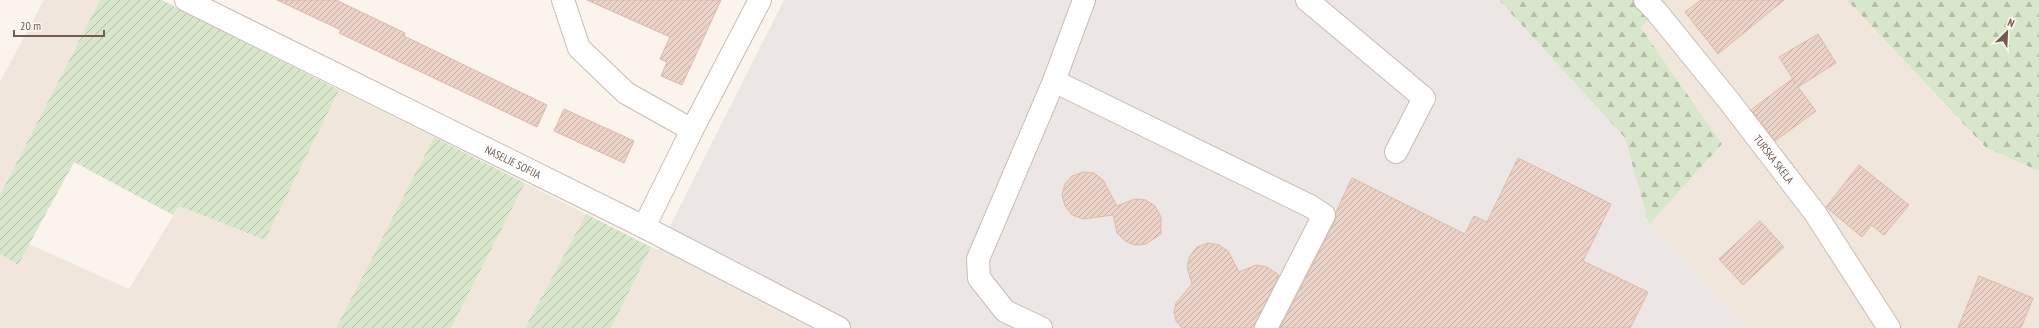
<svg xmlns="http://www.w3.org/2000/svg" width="2039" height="328" font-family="'PT Sans Narrow',sans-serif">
<defs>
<pattern id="forest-firs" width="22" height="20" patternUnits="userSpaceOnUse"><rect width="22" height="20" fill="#d8e7cb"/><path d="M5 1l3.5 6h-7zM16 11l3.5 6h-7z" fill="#b4bea7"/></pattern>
<pattern id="garden-furrows" width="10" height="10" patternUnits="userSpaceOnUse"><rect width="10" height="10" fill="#d8e7cb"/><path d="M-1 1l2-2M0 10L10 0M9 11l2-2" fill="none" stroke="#b4bea7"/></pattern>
<pattern id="building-hatch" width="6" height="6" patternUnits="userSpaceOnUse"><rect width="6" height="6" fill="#ecd3c7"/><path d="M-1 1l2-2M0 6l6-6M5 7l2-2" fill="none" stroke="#c4aea4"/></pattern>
</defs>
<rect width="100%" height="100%" fill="#faf4ec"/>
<path fill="#f1e6db" d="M 44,0 L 100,0 L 0,195 L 0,82 Z
M 1666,0 L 1847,0 L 1985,148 L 2039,171 L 2039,328 L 1746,328 L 1649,225 L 1722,144 L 1641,28 Z
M 339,90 L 434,137 L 336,328 L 0,328 L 0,254 L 18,265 L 29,244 L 129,289 L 179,206 L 265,240 Z
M 525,183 L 586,214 L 525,328 L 451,328 Z
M 651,247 L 658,250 L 809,328 L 611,328 Z"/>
<path fill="#ece7e4" d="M 784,0 L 1499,0 L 1625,138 L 1649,225 L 1746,328 L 809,328 L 658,250 Z"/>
<path fill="url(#forest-firs)" d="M 1499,0 L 1666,0 L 1641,28 L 1722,144 L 1649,225 L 1625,138 Z
M 1847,0 L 2039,0 L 2039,171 L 1986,148 Z"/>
<path fill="url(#garden-furrows)" d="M 100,0 L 162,0 L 339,90 L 265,240 L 179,206 L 173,215 L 74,162 L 18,265 L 0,254 L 0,195 Z
M 434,137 L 525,183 L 451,328 L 336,328 Z
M 586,214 L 651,247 L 611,328 L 525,328 Z"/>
<path fill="url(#building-hatch)" stroke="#ddbaa9" d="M 277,0 L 336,0 L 405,33 L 404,36 L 547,105 L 537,127 L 339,33 L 341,30 Z
M 587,0 L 721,0 L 682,85 L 661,76 L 667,62 L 660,59 L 670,37 Z
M 1701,0 L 1784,0 L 1718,54 L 1685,12 Z
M 1818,34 L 1836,63 L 1798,87 L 1816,111 L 1775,141 L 1751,110 L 1792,79 L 1796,84 L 1779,57 Z
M 564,109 L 634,141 L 624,163 L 554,131 Z
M 1518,158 L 1611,204 L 1583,261 L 1648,292 L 1630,328 L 1280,328 L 1335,221 L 1336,212 L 1352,178 L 1465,234 L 1474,216 L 1487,222 Z
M 1859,165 L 1909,205 L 1884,235 L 1871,225 L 1862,237 L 1826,207 Z
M 1083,172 L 1094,173 L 1103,180 L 1117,206 L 1135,199 L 1146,200 L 1155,206 L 1161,217 L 1161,234 L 1146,244 L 1135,245 L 1125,241 L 1117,233 L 1113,215 L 1083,219 L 1072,215 L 1065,206 L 1062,195 L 1065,184 L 1072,176 Z
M 1760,221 L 1784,247 L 1743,285 L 1719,259 Z
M 1208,243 L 1219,245 L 1228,251 L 1239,272 L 1256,265 L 1267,267 L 1279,275 L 1254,328 L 1182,328 L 1176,321 L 1174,312 L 1176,303 L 1192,284 L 1187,267 L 1190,256 L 1197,247 Z
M 1979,276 L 2033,298 L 2021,328 L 1958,328 Z"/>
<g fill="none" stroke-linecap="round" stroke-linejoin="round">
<g stroke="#ccbcb2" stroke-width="24">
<g id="minor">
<path id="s1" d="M 186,0 L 644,227 L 839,328"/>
<path d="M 563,0 L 579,48 L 626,93 L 692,130 L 760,0"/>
<path d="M 1084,0 L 1054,81 L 1310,206 L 1324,215 L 1266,328"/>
<path d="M 1307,0 L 1424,98 L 1396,152"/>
<path id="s2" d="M 1645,0 L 1656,11 L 1729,101 L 1815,213 L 1889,328"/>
<path d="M 644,227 L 692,130"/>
<path d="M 1041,328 L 1005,311 L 979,278 L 978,259 L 1054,81"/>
</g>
</g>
<use href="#minor" stroke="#fff" stroke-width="22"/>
</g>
<g text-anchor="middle" stroke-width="3" stroke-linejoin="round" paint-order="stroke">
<g font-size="11" fill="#735b51" stroke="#fdf8f2">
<text dy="4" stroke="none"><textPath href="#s2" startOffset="205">TURSKA SKELA</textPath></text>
<text dy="4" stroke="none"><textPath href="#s1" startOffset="365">NASELJE SOFIJA</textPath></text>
</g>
</g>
<g transform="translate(2007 32) rotate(24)" stroke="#fdf8f2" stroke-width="3" paint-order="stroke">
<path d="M0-3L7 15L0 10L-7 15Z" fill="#735b51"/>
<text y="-6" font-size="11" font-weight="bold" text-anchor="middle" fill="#735b51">N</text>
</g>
<path d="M14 30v6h90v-6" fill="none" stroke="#735b51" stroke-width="2"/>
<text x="20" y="30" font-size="12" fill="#735b51" stroke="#fdf8f2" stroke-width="3" paint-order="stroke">20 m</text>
</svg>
